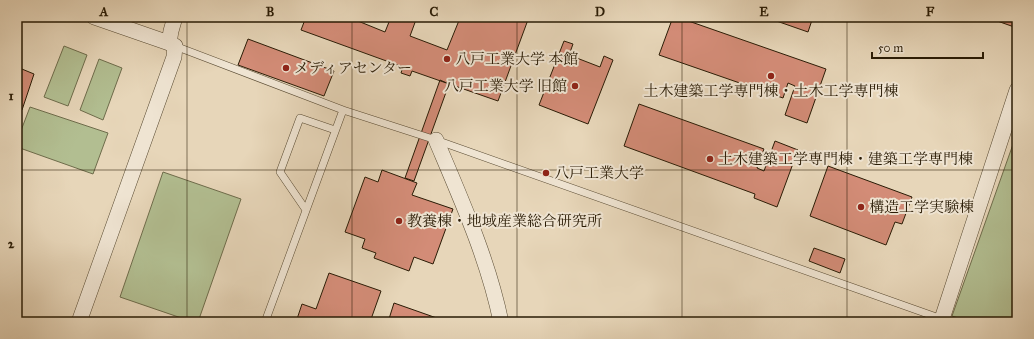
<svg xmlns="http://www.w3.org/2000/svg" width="1034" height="339" font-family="'IM FELL Great Primer','Noto Serif JP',serif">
<rect width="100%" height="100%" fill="#e7d6b9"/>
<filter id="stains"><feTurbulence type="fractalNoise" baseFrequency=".005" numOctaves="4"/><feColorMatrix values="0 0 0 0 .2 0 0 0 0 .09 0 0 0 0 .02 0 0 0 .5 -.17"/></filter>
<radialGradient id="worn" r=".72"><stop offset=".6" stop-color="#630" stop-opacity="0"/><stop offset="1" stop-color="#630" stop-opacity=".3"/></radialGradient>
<path fill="#b2be91" stroke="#6e6c4b" d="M 64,46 L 87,55 L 68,106 L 44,97 Z
M 99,59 L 122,68 L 103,120 L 80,110 Z
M 30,107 L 108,133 L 93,174 L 17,147 L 17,141 Z
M 1017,133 L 1017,322 L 971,322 L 952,316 Z
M 163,172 L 241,199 L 198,322 L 193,322 L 120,297 Z"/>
<path fill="#d38c77" stroke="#291b05" d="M 306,17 L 353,17 L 353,19 L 385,32 L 391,17 L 417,17 L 410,36 L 447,50 L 460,18 L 458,17 L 529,17 L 498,101 L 412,71 L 410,76 L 401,73 L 403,67 L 301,30 Z
M 673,17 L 677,17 L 826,69 L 807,123 L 785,115 L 795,86 L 788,83 L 783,98 L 659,55 Z
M 765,17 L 813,17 L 808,32 Z
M 986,17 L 1017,17 L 1017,28 Z
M 248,39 L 334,71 L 324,96 L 238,65 Z
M 564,41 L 573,44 L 569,55 L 600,67 L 604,56 L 613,60 L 588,124 L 539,105 Z
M 17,67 L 34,74 L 22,110 L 17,108 Z
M 440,80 L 449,84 L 414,181 L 405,178 Z
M 639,104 L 764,149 L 757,168 L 764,171 L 775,141 L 798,150 L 777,207 L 754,198 L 755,194 L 624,146 Z
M 828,166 L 912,197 L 902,224 L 895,222 L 886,245 L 810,216 Z
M 382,170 L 417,183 L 412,195 L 453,209 L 433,264 L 414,257 L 409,271 L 374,258 L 376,253 L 362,248 L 365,239 L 345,232 L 365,177 L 378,182 Z
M 814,248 L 845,259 L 840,273 L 809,261 Z
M 329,273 L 381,291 L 370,322 L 296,322 L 302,304 L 316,309 Z
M 394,303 L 448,322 L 388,322 Z"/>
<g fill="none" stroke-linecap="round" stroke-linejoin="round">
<g stroke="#584a32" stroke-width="8">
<path id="service" d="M 175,46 L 343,110 L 436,140 L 942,319
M 306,210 L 280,172 L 300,118 L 335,130
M 265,322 L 343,110"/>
</g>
<g stroke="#584a32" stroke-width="16">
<path id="minor" d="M 94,17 L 169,43
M 436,140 C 461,199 488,259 501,322
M 79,322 L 174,57 L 175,46 L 169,43 L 171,31 L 175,17
M 941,322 L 1017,90"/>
</g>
<use href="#service" stroke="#efe4d2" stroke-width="7"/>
<use href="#minor" stroke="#efe4d2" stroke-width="15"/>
</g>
<path fill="none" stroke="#291b05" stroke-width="1" stroke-opacity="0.55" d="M 187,17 L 187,322M 352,17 L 352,322M 517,17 L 517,322M 682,17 L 682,322M 847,17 L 847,322M 17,170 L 1017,170"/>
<g fill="#8f2418" stroke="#efe4d2" stroke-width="1.5">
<circle cx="447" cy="59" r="4"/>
<circle cx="286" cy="68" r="4"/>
<circle cx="771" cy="76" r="4"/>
<circle cx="575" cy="86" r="4"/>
<circle cx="710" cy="159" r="4"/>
<circle cx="546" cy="173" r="4"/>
<circle cx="861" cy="207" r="4"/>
<circle cx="399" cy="221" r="4"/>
</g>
<g text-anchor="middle" stroke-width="4" stroke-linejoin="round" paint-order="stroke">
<g font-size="15" fill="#291b05" stroke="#efe4d2" text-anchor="start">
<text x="455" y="64">八戸工業大学 本館</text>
<text x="294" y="73">メディアセンター</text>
<text x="567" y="91" text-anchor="end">八戸工業大学 旧館</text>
<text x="771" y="96" text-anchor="middle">土木建築工学専門棟・土木工学専門棟</text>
<text x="718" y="164">土木建築工学専門棟・建築工学専門棟</text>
<text x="554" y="178">八戸工業大学</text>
<text x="869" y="212">構造工学実験棟</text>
<text x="407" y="226">教養棟・地域産業総合研究所</text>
</g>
</g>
<rect width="1034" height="339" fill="none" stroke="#e7d6b9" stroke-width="44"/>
<path d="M872 52v6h111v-6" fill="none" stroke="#291b05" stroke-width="2"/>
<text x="878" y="52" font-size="12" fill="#291b05" stroke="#efe4d2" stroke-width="3" paint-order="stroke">50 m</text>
<rect x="22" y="22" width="990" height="295" fill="none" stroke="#291b05" stroke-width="1.5"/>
<g font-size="13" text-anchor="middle" font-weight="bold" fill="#291b05">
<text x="104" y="16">A</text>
<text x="270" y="16">B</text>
<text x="434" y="16">C</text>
<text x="600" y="16">D</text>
<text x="764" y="16">E</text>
<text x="930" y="16">F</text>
<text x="11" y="100">1</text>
<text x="11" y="248">2</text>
</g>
<rect width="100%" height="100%" filter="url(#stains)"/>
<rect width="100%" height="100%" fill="url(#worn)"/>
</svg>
